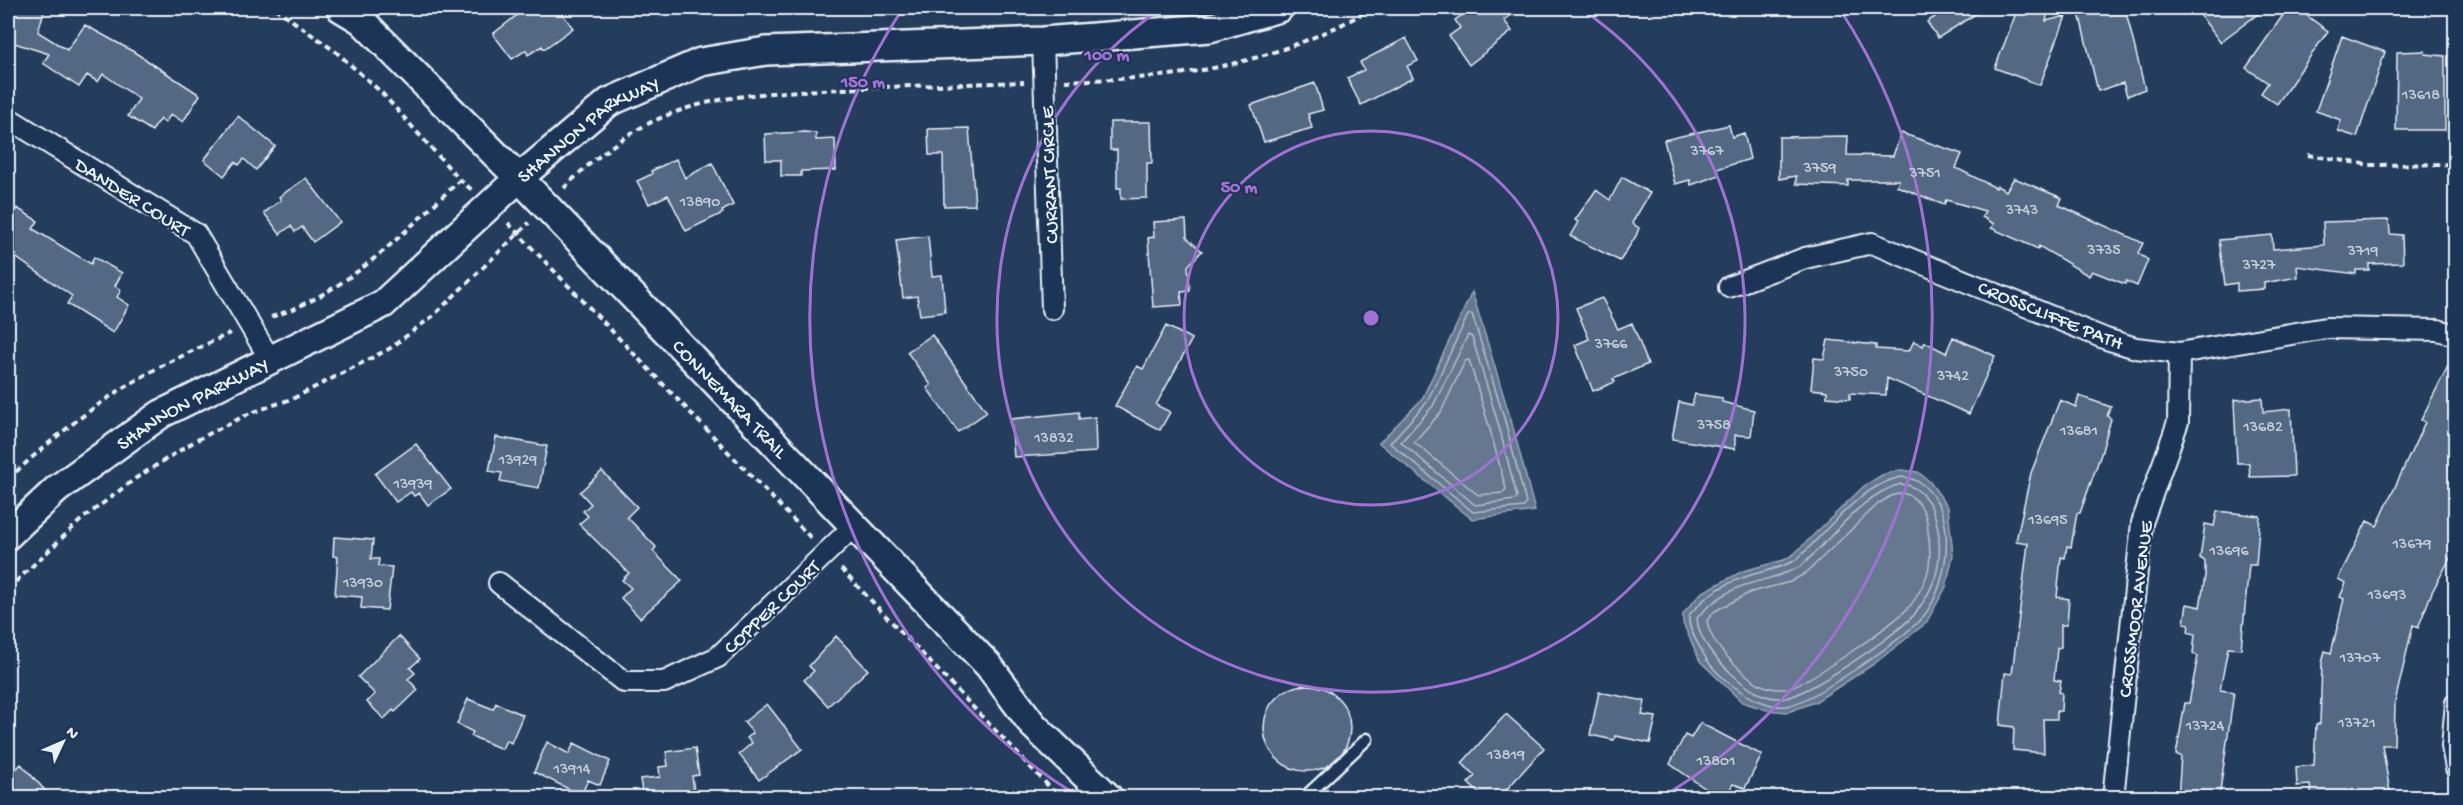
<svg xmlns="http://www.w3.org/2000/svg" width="2463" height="805" font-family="'Gochi Hand',sans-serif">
<rect width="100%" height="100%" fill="#253d5d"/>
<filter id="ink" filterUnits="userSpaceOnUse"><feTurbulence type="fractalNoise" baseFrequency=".0167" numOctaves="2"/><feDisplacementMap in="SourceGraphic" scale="12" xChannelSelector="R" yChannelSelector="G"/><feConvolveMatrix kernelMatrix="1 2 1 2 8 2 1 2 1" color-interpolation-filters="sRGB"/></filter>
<g filter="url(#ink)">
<path fill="#657890" stroke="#99a8ba" stroke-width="1.5" d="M 1472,292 L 1511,420 L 1535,511 L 1472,519 L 1379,443 L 1422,399 Z
M 1900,470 L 1918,472 L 1930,482 L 1948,507 L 1953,555 L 1946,587 L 1926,623 L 1874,664 L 1815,702 L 1788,712 L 1767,710 L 1742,702 L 1700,661 L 1683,623 L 1683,614 L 1701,593 L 1743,571 L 1784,560 L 1794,554 L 1864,486 L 1882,475 Z"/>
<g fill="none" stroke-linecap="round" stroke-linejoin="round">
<path stroke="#b4c1ce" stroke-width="1.5" d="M 1472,314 L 1505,421 L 1526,503 L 1524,507 L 1473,512 L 1390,443 L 1427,402 L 1468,315 Z
M 1468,335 L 1472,337 L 1498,423 L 1517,497 L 1515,500 L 1475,505 L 1401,442 L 1433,406 Z
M 1469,360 L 1489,426 L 1506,489 L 1503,493 L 1478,495 L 1414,442 L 1441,412 L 1465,361 Z
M 1900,477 C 1918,478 1925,485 1936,500 C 1956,530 1945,594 1921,619 C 1901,640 1814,701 1787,706 C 1781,707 1771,705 1765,703 C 1744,697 1712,673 1703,653 C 1698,643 1688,629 1689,619 C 1689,614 1692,611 1696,608 C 1708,594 1727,583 1745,577 C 1762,570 1780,570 1797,559 C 1828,531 1857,488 1900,477 Z
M 1901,484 C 1941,488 1946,553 1933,583 C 1929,593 1923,603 1917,611 C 1906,629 1805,697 1785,698 C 1763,700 1747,688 1732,674 C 1717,660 1698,640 1697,618 C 1711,602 1731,588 1752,583 C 1769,578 1785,575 1801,566 C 1831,540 1861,494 1901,484 Z
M 1902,493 C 1915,495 1925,509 1927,522 C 1929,541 1933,562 1925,580 C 1921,589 1915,601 1908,608 C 1893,625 1803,688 1783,689 C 1764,690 1751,680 1739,668 C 1725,656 1709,639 1707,620 L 1715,611 L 1751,592 L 1790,582 L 1806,573 L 1878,504 L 1891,496 Z"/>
</g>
<path fill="#536782" stroke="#e8f1f8" stroke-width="1.5" d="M 8,8 L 45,8 L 38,32 L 67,50 L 85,25 L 134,52 L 200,95 L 183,122 L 171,114 L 165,123 L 160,119 L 152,131 L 128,116 L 139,99 L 103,74 L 98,82 L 87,75 L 79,87 L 43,63 L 49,54 L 8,41 Z
M 526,8 L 558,8 L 573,28 L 544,49 L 542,46 L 528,55 L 526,50 L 512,59 L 493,34 Z
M 1473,8 L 1521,8 L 1504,20 L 1512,31 L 1469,65 L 1449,36 L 1460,28 L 1455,20 Z
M 1929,8 L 1985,8 L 1938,38 L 1927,22 L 1935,17 Z
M 2018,8 L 2049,8 L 2046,21 L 2066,16 L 2040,85 L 1995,68 Z
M 2101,8 L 2125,8 L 2145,89 L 2127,96 L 2123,83 L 2098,91 L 2079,13 Z
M 2195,8 L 2266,8 L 2220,42 Z
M 2288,8 L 2296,8 L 2328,31 L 2277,104 L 2261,93 L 2268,83 L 2246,68 Z
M 2342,36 L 2385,52 L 2357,137 L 2338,131 L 2341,120 L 2316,111 Z
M 1406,38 L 1418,61 L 1407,66 L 1413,78 L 1361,105 L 1347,78 L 1364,70 L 1360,62 Z
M 2425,51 L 2425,54 L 2445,56 L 2445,130 L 2396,130 L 2397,52 Z
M 1315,83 L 1323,110 L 1308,114 L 1312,128 L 1264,142 L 1251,105 Z
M 238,116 L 275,146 L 256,170 L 244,159 L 239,165 L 235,162 L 224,176 L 204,160 Z
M 1110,122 L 1151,122 L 1152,163 L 1147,163 L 1147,198 L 1121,199 L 1121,188 L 1117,188 L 1117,150 L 1110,150 Z
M 1729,125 L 1732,137 L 1744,133 L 1750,159 L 1717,169 L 1719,175 L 1691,185 L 1690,180 L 1675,184 L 1664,140 Z
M 969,128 L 975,205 L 944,206 L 943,155 L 929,155 L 928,129 Z
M 804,132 L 816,133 L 816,140 L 835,139 L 836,170 L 801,171 L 801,176 L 781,176 L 781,160 L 766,160 L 765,134 Z
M 1901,133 L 1962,154 L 1956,168 L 1996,188 L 1997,186 L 2006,191 L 2014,178 L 2062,198 L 2059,205 L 2143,243 L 2138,253 L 2148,260 L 2137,286 L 2126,281 L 2125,284 L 2092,271 L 2089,276 L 2039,246 L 2038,249 L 1991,228 L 1994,224 L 1982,217 L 1985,211 L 1946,200 L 1944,205 L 1897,186 L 1899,180 L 1848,180 L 1848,186 L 1796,184 L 1796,176 L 1779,179 L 1779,137 L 1848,136 L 1847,155 L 1893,156 Z
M 676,159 L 685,178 L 712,163 L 733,205 L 722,211 L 723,213 L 686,231 L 668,195 L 649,204 L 637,181 L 652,174 L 651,171 Z
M 1622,177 L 1650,193 L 1632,223 L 1639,228 L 1636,236 L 1620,261 L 1570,236 L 1578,222 L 1575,220 L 1596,190 L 1610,200 Z
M 306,178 L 340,222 L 313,242 L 302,227 L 295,232 L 291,226 L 280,234 L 264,213 L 281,200 L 279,197 Z
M 8,206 L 15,211 L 17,208 L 38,221 L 33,229 L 91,264 L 94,257 L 122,273 L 115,286 L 121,290 L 117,297 L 129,305 L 113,333 L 67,304 L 72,296 L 8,252 Z
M 1186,220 L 1187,238 L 1202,251 L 1188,266 L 1190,291 L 1181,292 L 1182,305 L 1153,307 L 1148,238 L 1154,237 L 1153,222 Z
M 2389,220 L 2390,234 L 2402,235 L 2403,263 L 2369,264 L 2369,270 L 2356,270 L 2356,274 L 2297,266 L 2298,277 L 2264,283 L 2264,289 L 2237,291 L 2237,283 L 2225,285 L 2219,240 L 2272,235 L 2273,249 L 2324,245 L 2323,222 Z
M 928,236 L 932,276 L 942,275 L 945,312 L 920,315 L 917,296 L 903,298 L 896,240 Z
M 1602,298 L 1618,329 L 1632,323 L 1648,364 L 1613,379 L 1615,382 L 1593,391 L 1575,345 L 1589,339 L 1576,308 Z
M 1166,326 L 1192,339 L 1156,405 L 1170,412 L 1160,430 L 1115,406 L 1137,366 L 1143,369 Z
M 932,335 L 987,412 L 958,432 L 927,388 L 931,385 L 907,352 Z
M 1953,337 L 1995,356 L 1969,414 L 1887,378 L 1886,395 L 1850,393 L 1850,399 L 1827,397 L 1827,391 L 1811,389 L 1814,358 L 1824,359 L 1828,340 L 1876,345 L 1876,349 L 1909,351 L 1914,341 L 1923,346 L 1925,342 L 1946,353 Z
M 2456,350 L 2456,547 L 2432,592 L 2418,628 L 2413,625 L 2395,702 L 2394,745 L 2382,745 L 2391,798 L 2312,798 L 2310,785 L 2297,786 L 2296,767 L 2314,765 L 2316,724 L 2320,724 L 2322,663 L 2325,651 L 2331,653 L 2344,599 L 2340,597 L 2346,583 L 2338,579 L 2367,521 L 2377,526 L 2425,422 L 2421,420 Z
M 1695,394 L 1722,398 L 1722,402 L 1754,410 L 1751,436 L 1735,435 L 1735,449 L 1672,439 L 1679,402 L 1692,405 Z
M 2079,396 L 2111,407 L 2107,416 L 2111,419 L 2101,454 L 2080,513 L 2077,513 L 2071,547 L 2067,546 L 2065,558 L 2061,557 L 2057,597 L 2069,599 L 2067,625 L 2061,625 L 2061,647 L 2057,648 L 2054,680 L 2061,681 L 2059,692 L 2062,693 L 2061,711 L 2057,711 L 2057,719 L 2043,719 L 2044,753 L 2013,750 L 2014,727 L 2000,725 L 2005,673 L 2012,674 L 2028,543 L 2016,541 L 2031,473 L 2060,400 L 2076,407 Z
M 2262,398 L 2263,412 L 2291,409 L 2294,476 L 2250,477 L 2249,463 L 2237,463 L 2234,400 Z
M 1079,412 L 1079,419 L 1095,417 L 1096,452 L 1014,457 L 1011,419 Z
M 496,437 L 547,446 L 539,488 L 500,481 L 502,473 L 489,471 Z
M 416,444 L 451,489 L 428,505 L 419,493 L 414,496 L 411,492 L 396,502 L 375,474 Z
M 602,471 L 637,507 L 627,517 L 656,547 L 653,551 L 682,581 L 640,618 L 621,598 L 631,588 L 622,580 L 629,573 L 579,524 L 588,516 L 583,511 L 591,504 L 580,492 Z
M 2217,511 L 2260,516 L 2256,565 L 2249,565 L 2241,649 L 2228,648 L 2220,690 L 2234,692 L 2219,798 L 2178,798 L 2181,756 L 2176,755 L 2185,703 L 2189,703 L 2198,656 L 2193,654 L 2195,634 L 2188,632 L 2189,624 L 2184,623 L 2187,604 L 2200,607 L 2205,576 L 2205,561 L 2200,558 L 2205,524 L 2214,526 Z
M 334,537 L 373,540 L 371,559 L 379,559 L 378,566 L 392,567 L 387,610 L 361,608 L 362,597 L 335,595 L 338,557 L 333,556 Z
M 399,636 L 420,659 L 410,668 L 415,673 L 408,679 L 418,690 L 395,712 L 393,710 L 384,719 L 367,702 L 375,694 L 358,677 Z
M 836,636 L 868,670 L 828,706 L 804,680 L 814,671 L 809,666 Z
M1264 728a43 43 0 1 1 86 0a43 43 0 1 1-86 0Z
M 1599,692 L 1645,701 L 1642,715 L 1656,717 L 1650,743 L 1615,736 L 1614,740 L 1590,735 Z
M 468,699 L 493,709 L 496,703 L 523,715 L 511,743 L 506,740 L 502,749 L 471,736 L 473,732 L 457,724 Z
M 767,704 L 802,749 L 759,780 L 739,754 L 752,743 L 747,738 L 753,733 L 744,722 Z
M 1506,714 L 1544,748 L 1499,798 L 1484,798 L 1468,783 L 1475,776 L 1462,763 Z
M 1700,723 L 1762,755 L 1745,788 L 1733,784 L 1725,798 L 1719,798 L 1670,764 L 1685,735 L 1691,738 Z
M 547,742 L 569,754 L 574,743 L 610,761 L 600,785 L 588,780 L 581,795 L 534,772 Z
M 695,748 L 699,775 L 692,776 L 695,798 L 643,798 L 640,779 L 660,777 L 659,767 L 668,766 L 666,752 Z
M 21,764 L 52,798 L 8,798 L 8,778 Z"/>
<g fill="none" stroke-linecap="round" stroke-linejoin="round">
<g stroke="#e8f1f8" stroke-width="15">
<path id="lane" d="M 1304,798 L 1367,739"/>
</g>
<g stroke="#e8f1f8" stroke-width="24">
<path id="street" d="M 1043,41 L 1052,309
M 8,118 L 196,234 L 271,361
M 1729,287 L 1805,258 L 1872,243 L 2106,339 L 2136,348 L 2179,353 L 2326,328 L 2438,330 L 2456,335
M 499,583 L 624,682 L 664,682 L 718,657 L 855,525
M 2456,703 L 2452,746 L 2456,768
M 2113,798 L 2142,523 L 2178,422 L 2179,353"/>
</g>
<g stroke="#e8f1f8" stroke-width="32">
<g id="secondary">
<path id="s1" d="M 341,8 L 361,20 L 519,178 L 989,666 L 1033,725 L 1109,798"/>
<path id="s2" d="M 8,535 L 57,489 L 161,414 L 383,304 L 519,178 L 609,102 L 701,62 L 766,51 L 1043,41 L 1210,28 L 1279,8"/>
</g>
</g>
<path stroke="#e8f1f8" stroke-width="4" stroke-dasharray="6 4.5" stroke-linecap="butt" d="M 275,8 L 336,52 L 381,92 L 460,180 L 472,190
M 2453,8 L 2456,41
M 1065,81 C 1109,79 1153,79 1197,71 C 1257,61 1320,39 1372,8
M 2308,155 L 2370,165 L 2456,164
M 564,188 C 592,160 626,132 663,117 C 720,93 781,92 842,89 C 903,86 963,84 1024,82
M 508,223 L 811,538
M 271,317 C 348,293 403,233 460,180
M 8,479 C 53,438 101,398 156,369 C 180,356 206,345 230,333
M 841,569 L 1060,798
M 8,589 L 81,520 L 136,478 L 195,441 L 248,414 L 294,398 L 389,349 L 433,316 L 529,223"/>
<use href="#lane" stroke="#1d3557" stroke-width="10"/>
<use href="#street" stroke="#1d3557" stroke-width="20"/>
<use href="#secondary" stroke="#1d3557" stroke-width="27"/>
</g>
</g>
<g fill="none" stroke="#a171d3" stroke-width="3">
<circle cx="1371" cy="318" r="187"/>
<path d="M1580 8A374 374 0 1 1 1162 8"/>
<path d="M1078 796A561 561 0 0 1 903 8M1839 8A561 561 0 0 1 1664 796"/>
</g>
<g text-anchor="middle" stroke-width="4.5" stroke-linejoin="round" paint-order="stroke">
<g font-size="16" fill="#c3ceda">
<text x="2421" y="99">13618</text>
<text x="1707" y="155">3767</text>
<text x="1820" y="172">3759</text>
<text x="1925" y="177">3751</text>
<text x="700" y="206">13890</text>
<text x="2022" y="214">3743</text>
<text x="2104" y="254">3735</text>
<text x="2363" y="255">3719</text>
<text x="2259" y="269">3727</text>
<text x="1611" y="348">3766</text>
<text x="1851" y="376">3750</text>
<text x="1953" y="380">3742</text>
<text x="1714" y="429">3758</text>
<text x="2263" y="431">13682</text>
<text x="2079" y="435">13681</text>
<text x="1054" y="442">13832</text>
<text x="518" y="464">13929</text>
<text x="413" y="488">13939</text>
<text x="2048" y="524">13695</text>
<text x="2412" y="548">13679</text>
<text x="2229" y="555">13696</text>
<text x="363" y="587">13930</text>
<text x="2387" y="599">13693</text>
<text x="2360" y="662">13707</text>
<text x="2357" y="727">13721</text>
<text x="2205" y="730">13724</text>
<text x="1506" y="759">13819</text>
<text x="1716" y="765">13801</text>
<text x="572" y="773">13914</text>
</g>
<g font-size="20" fill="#e8f1f8" stroke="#1d3557">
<text dy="7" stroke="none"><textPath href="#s2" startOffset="714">SHANNON PARKWAY</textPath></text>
<text transform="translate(1048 175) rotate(-92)" y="7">CURRANT CIRCLE</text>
<text transform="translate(133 196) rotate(32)" y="7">DANDER COURT</text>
<text transform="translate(2051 314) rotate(22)" y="7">CROSSCLIFFE PATH</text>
<text dy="7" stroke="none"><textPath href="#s1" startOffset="552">CONNEMARA TRAIL</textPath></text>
<text dy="7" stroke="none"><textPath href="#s2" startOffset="228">SHANNON PARKWAY</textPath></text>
<text transform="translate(771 606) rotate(-44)" y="7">COPPER COURT</text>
<text transform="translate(2134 609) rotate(-83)" y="7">CROSSMOOR AVENUE</text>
</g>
</g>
<circle cx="1371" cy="318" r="9" fill="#a171d3" stroke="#1d3557" stroke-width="3"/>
<g font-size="18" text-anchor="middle" font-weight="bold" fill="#a171d3" stroke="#1d3557" stroke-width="4.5" stroke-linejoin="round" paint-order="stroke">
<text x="1107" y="60">100 m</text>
<text x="863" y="87">150 m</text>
<text x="1239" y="192">50 m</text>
</g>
<rect width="2463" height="805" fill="none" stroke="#1d3557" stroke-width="30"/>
<rect x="15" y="15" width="2433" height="775" fill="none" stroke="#e8f1f8" stroke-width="2" filter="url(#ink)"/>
<g transform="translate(63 742) rotate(46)" stroke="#1d3557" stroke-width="4.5" paint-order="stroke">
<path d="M0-4.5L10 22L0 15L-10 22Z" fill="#e8f1f8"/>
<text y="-9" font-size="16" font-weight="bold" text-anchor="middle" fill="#e8f1f8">N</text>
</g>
</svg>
